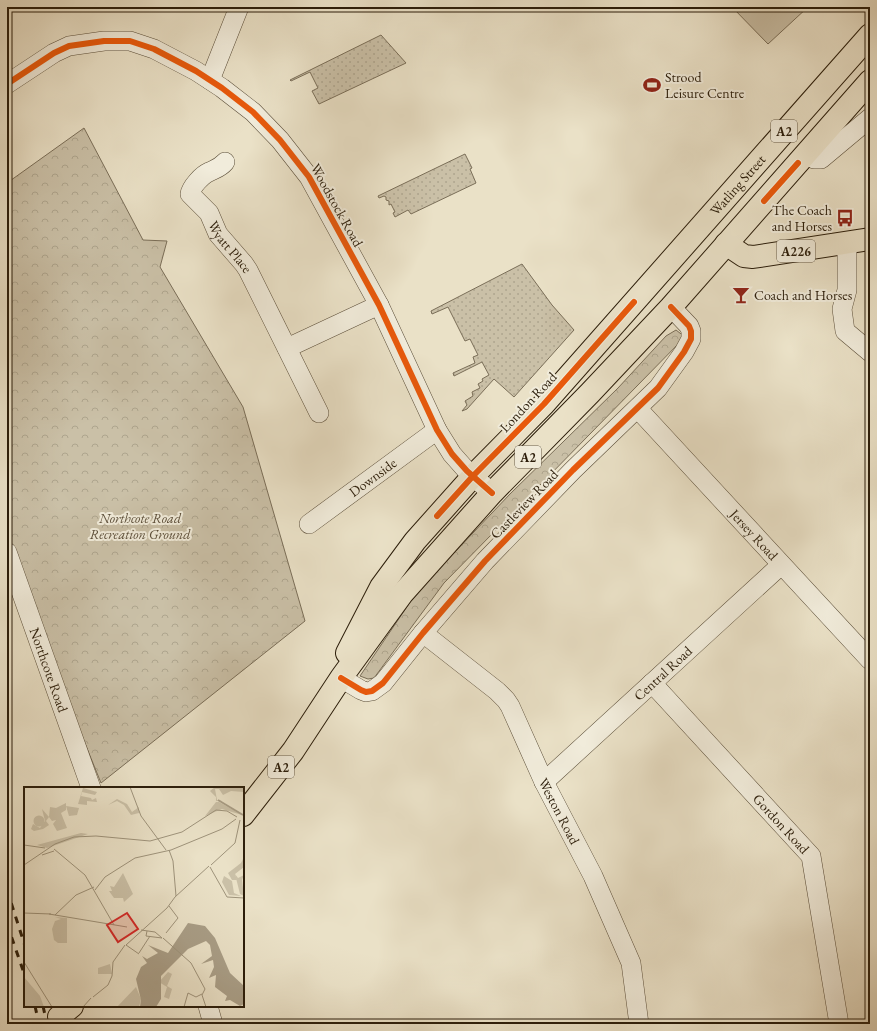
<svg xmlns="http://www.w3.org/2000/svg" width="877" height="1031" font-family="'EB Garamond',serif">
<defs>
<pattern id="grass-dots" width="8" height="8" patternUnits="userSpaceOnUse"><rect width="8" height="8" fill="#cac0a7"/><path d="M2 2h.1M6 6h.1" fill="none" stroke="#aea58e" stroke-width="1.8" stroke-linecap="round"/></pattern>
<pattern id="forest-crowns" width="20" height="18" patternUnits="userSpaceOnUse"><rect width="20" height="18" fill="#cac0a7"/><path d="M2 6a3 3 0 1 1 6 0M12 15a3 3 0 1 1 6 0" fill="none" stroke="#aea58e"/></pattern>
</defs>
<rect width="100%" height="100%" fill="#eae1c7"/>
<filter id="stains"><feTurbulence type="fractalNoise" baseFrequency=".005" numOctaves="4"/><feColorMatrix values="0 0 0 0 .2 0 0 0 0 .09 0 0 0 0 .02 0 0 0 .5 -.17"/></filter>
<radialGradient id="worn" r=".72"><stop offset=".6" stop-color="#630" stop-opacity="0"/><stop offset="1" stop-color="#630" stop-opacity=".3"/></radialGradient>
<path fill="url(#grass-dots)" stroke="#7a6e58" d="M 381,35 L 406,63 L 319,104 L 312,91 L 318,88 L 310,72 L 291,81 L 290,80 Z
M 465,154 L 472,168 L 470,169 L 476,183 L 411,214 L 408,210 L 395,217 L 393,213 L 395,212 L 391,204 L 389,205 L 389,201 L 386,200 L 386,197 L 384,196 L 379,198 L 378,196 Z
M 522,264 L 552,305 L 574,330 L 514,397 L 494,379 L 467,409 L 462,411 L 467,405 L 465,401 L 473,396 L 472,392 L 480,388 L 478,384 L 483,381 L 482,379 L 489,375 L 482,362 L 454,376 L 453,373 L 475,363 L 473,357 L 478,355 L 470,339 L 465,341 L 448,307 L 432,314 L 431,311 Z"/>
<path fill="url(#forest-crowns)" stroke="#7a6e58" d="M 84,128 L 143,240 L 167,241 L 160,267 L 243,407 L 305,621 L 101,783 L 7,550 L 7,183 Z
M 676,330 L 685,337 L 444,583 L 374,678 L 368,679 L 360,676 L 417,592 L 510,494 L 618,388 L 666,336 Z"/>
<path fill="#cac0a7" stroke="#7a6e58" d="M 732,7 L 808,7 L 768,44 Z"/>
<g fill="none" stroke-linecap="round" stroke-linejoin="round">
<g stroke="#5b4e39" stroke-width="20">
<g id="minor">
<path d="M 210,80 L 239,7"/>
<path d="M 7,84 L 54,53 L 69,46 L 104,41 L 130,41 L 154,49 L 196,71 L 222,88 L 253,112 L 280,140 L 309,177 L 379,305 L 437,430 L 452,454 L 467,471 L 492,493"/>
<path d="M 806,153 L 814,159 L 821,159 L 870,118"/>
<path id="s1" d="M 225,162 C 220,168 215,169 209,172 C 202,175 191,187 190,194 L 209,213 L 218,234 L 244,264 L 248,270 L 319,413"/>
<path d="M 847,242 L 847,290 L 842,309 L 845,331 L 870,352"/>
<path d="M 287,348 L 379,305"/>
<path id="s2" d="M 638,409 L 870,660"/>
<path id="s3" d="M 309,524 L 437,430"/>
<path id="s4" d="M 7,552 L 91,788"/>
<path id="s5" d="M 423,633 L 497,691 L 506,700 L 510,706 L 544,782 L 593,876 L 631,963 L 639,1024"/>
<path d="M 341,678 L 361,690 L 366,692 L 372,691 L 383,683 L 423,633 L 485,561 L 573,470 L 658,388 L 684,352 L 691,339 L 691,331 L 689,326 L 671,307"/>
<path id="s6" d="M 652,683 L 811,856 L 839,1024"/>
<path id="s7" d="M 544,782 L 781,565"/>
<path d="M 208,1006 L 213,1024"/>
</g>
</g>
<g stroke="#2b1d0a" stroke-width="24">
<g id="primary">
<path d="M 726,244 L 744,256 L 753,257 L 870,239"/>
<path id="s8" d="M 347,653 L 381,587 L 415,541 L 473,476 L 544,404 L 870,35"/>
<path d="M 243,815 L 293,751 L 341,678 L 402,594 L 492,493 L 590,393 L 671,307 L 870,81"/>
<path d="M 59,1017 L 72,1006"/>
</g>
</g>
<use href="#minor" stroke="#f1ecdb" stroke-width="19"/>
<use href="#primary" stroke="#eae1c7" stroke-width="22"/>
<path stroke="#2b1d0a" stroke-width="3" stroke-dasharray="7 7" stroke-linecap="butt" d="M 7,890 L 25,946
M 7,924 L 25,976
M 35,1006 L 39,1024
M 43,1006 L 47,1024"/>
<g stroke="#f1ecdb" stroke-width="8">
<path id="cycleway" d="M 7,84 L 54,53 L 69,46 L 104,41 L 130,41 L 154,49 L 196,71 L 222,88 L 253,112 L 280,140 L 309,177 L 379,305 L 437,430 L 452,454 L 467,471 L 492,493
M 764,201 L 798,163
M 437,516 L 473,476 L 544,404 L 634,302
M 341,678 L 361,690 L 366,692 L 372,691 L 383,683 L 423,633 L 485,561 L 573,470 L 658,388 L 684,352 L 691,339 L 691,331 L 689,326 L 671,307"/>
</g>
<use href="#cycleway" stroke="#e8590c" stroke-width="6"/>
</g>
<defs>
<g id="stadium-bare" transform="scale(1.38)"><path d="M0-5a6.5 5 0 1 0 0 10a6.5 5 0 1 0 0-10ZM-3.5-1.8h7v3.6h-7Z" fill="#8f2418" stroke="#f1ecdb" stroke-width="2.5" paint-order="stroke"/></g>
<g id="bus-bare" transform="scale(1.38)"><path d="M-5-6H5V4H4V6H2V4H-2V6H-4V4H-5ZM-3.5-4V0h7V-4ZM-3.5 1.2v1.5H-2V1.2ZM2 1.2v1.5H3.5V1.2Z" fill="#8f2418" stroke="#f1ecdb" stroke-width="2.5" paint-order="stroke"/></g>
<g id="bar-bare" transform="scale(1.38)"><path d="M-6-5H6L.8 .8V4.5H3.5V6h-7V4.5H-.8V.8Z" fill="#8f2418" stroke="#f1ecdb" stroke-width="2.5" paint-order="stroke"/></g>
</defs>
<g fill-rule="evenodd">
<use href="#stadium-bare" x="652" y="85"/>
<use href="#bus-bare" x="845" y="218"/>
<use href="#bar-bare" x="741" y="295"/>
</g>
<g text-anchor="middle" stroke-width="4" stroke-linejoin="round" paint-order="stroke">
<g fill="#f1ecdb" stroke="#665b49" stroke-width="1">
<rect x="771" y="120" width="26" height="22" rx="3"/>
<rect x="777" y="240" width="38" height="22" rx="3"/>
<rect x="515" y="446" width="26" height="22" rx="3"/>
<rect x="268" y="756" width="26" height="22" rx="3"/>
</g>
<g font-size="13" font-weight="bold" fill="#2b1d0a">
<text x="784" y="136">A2</text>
<text x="796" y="256">A226</text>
<text x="528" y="462">A2</text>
<text x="281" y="772">A2</text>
</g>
<g font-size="14" fill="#2b1d0a" stroke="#f1ecdb" text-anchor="start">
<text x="665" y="82">Strood<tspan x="665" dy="16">Leisure Centre</tspan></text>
<text x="832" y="215" text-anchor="end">The Coach<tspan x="832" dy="16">and Horses</tspan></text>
<text x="754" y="300">Coach and Horses</text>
</g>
<g font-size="14" fill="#2b1d0a" stroke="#f1ecdb">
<text dy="5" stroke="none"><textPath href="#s8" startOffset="612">Watling Street</textPath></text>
<text transform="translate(337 205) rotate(61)" y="5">Woodstock Road</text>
<text dy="5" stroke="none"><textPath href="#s1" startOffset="116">Wyatt Place</textPath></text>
<text transform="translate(528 402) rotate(-47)" y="5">London Road</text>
<text dy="5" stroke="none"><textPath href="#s3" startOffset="79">Downside</textPath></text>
<text transform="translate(524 504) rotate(-46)" y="5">Castleview Road</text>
<text dy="5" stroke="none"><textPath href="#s2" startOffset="171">Jersey Road</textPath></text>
<text dy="5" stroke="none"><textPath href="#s4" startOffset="125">Northcote Road</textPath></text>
<text dy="5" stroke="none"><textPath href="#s7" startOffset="161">Central Road</textPath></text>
<text dy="5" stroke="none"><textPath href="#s5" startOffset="230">Weston Road</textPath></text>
<text dy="5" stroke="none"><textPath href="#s6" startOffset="191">Gordon Road</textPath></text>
</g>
<g font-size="14" font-style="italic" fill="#5b4e39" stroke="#f1ecdb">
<text x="140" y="523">Northcote Road<tspan x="140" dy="16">Recreation Ground</tspan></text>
</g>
</g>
<g transform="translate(24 787)">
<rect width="220" height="220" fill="#eae1c7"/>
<path d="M 191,0 L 220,0 L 220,5 L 207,4 L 199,8 L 195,2 L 191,2 L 193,13 L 198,13 L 192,14 L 192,10 L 186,4 ZM 59,1 L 73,5 L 71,8 L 58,5 L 57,9 L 67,11 L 68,13 L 72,11 L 73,15 L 63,14 L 63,18 L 54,17 ZM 93,12 L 103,17 L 108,25 L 115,20 L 115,26 L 107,28 L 100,18 L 93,14 L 84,18 ZM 192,15 L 195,15 L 218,28 L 198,22 L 181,29 ZM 42,16 L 42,23 L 37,26 L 43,41 L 33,44 L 29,37 L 32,33 L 28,34 L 25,30 L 22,34 L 25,38 L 19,42 L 10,44 L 7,42 L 9,37 L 16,41 L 21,34 L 18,22 L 25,30 L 26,20 L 32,21 ZM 220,70 L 220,80 L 211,87 L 213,93 L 208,93 L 204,86 L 217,76 ZM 200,89 L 208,94 L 210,106 L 217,109 L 205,108 L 198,95 Z" fill="#cac0a7"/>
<path d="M 42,19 L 55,21 L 53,28 L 45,29 ZM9.5 34a5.5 5.5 0 1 1 11 0a5.5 5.5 0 1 1-11 0ZM 57,46 L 64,47 L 23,61 L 13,58 ZM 99,86 L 109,107 L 100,115 L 99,111 L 90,111 L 85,104 L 88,104 L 86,99 L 90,100 ZM 211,87 L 214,91 L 220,88 L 218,93 L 220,109 L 216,107 ZM 31,130 L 43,131 L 43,156 L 34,156 L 30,153 L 28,142 L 31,134 L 37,132 ZM 144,185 L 148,187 L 143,199 L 148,202 L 145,212 L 140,210 L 143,200 L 135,195 ZM 0,190 L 16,209 L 20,220 L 0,220 ZM 112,200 L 117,212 L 115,220 L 93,220 Z" fill="#cac0a7"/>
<path d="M 86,177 L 88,187 L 74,187 L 74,181 Z" fill="#cac0a7"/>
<path d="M 164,136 L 181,139 L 191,151 L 206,186 L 220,199 L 220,217 L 216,219 L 206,213 L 201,214 L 203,209 L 191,200 L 192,188 L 185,191 L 190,180 L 189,173 L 177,177 L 188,169 L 186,158 L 182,154 L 164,162 L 137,189 L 137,212 L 132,220 L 116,220 L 117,213 L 112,192 L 117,180 L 123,176 L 118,169 L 123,172 L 134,166 L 124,158 L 144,166 Z" fill="#a99e87"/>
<path fill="none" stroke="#a99e87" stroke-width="2" d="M 194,13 L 219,28"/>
<path fill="none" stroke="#9e937b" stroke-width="1" d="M 106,0 L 117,29 L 142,63M 0,58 L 21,61M 30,62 L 61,88 L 90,138M 145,63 L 149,74 L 152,109M 18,68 L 30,64M 0,78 L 31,57 L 50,50 L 72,49 L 126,54 L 158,45 L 192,23 L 203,24 L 213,30M 187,78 L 211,56 L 216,33M 186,80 L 203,110 L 220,111M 71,103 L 81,90 L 111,71 L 147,63 L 198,42 L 212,32M 0,126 L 27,127M 25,127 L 103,140M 31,128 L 52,108 L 70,100M 117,143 L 131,145 L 138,151M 123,144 L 122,149 L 138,151M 142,146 L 154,131 L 145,119M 139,151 L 167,176 L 181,202 L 178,208 L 182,220M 102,158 L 143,121 L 151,110 L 185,79M 102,158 L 115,167M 115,166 L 126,149M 0,175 L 28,220M 69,210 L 84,198 L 88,189 L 89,175 L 101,158M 59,220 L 67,211M 160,220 L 164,206 L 172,210 L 178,207"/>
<path fill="#d62828" fill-opacity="0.15" stroke="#d62828" stroke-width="2" d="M 103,126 L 114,142 L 94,155 L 83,138 Z"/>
<rect width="220" height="220" fill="none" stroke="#2b1d0a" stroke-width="2"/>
</g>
<rect width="877" height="1031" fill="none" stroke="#eae1c7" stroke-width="24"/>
<rect x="8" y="8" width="861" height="1015" fill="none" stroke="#2b1d0a" stroke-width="2"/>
<rect x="12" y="12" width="853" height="1007" fill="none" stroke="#2b1d0a"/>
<rect width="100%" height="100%" filter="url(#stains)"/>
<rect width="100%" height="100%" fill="url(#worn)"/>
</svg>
